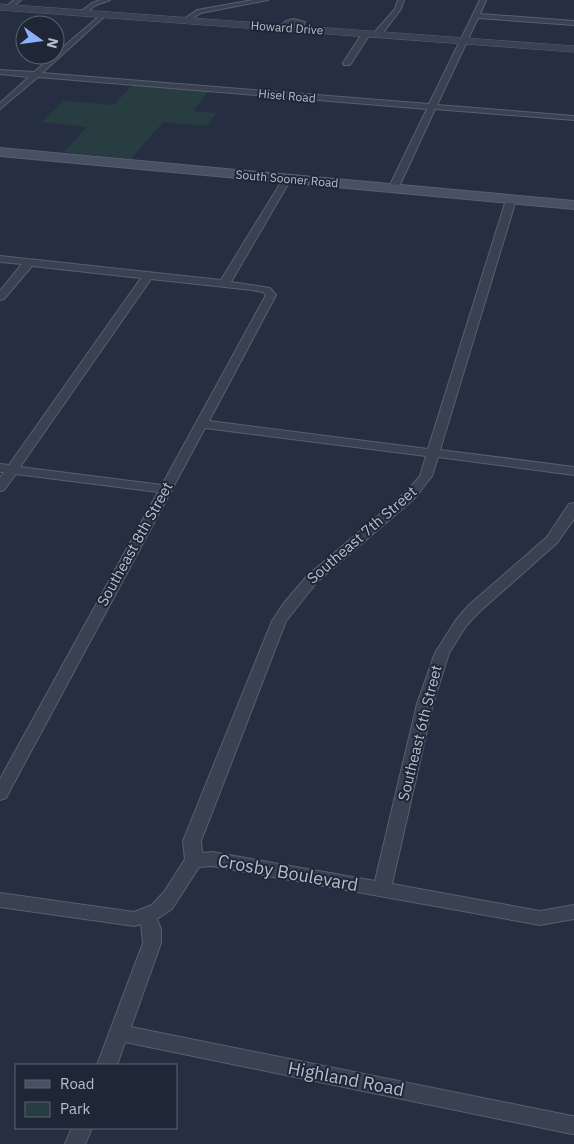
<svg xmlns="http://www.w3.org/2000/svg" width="574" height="1144" font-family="'IBM Plex Sans',sans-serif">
<rect width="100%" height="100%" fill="#262f41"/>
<path fill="#283d42" d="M 137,80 L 212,87 L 193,111 L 216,113 L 206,126 L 163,122 L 131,159 L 64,152 L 87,127 L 42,122 L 64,101 L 114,105 Z"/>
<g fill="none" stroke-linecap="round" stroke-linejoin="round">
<g stroke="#585f6e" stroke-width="2">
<path id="minor" d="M 14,0 L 21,0 L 11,8 L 7,8 L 7,6 Z
M 100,0 L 110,0 L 96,5 L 84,14 L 79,13 L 92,3 Z
M 253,0 L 268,0 L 201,13 L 187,22 L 181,21 L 197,10 Z
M 398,0 L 404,0 L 401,9 L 380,37 L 374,37 L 374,33 L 395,9 Z
M 480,0 L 486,0 L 480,14 L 574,21 L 574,25 L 478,18 L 437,105 L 574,116 L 574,120 L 435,109 L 398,189 L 393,192 L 388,189 L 427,109 L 38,77 L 0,109 L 0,103 L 29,77 L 0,74 L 0,70 L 34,72 L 104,12 L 107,14 L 106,15 L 42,73 L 429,104 Z
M 293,19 L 305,22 L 301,31 L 294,29 L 297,23 L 296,23 L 285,30 L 279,30 L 278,28 L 286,21 Z
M 363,32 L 370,34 L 350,65 L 344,65 L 343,63 Z
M 287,176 L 291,179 L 231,282 L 270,288 L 276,295 L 209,421 L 428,449 L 506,200 L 511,197 L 516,200 L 440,450 L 574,467 L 574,475 L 438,457 L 432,476 L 415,498 L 317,582 L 286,621 L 201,841 L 202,853 L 212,852 L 375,881 L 417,704 L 435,653 L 456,620 L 469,605 L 547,537 L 569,504 L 574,503 L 574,519 L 557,543 L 479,612 L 466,626 L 449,653 L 433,704 L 392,884 L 540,911 L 574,905 L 574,919 L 540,925 L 212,866 L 199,867 L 172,909 L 157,919 L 161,929 L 161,943 L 131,1027 L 572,1116 L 574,1116 L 574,1134 L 572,1134 L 125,1042 L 117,1065 L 97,1065 L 143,943 L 141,924 L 134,926 L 0,907 L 0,893 L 134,912 L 152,905 L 164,892 L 185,859 L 183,841 L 272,621 L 284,603 L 307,576 L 406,492 L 420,476 L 426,456 L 205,428 L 8,794 L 6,798 L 0,800 L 0,779 L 158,492 L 16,474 L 4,490 L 0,491 L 0,478 L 4,472 L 0,472 L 0,464 L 9,465 L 141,278 L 32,266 L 4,299 L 0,300 L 0,291 L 22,264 L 0,262 L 0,256 L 221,280 L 283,179 ZM 151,279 L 252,290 L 263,292 L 266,295 L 162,485 L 20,467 Z
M 72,1128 L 92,1128 L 85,1144 L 65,1144 Z"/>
</g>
<g stroke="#585f6e" stroke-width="1">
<path id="tertiary" d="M 0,4 L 574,46 L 574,52 L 0,10 Z"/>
</g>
<g stroke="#585f6e" stroke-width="2">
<path id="secondary" d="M 0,148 L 574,201 L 574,209 L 0,156 Z"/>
</g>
<use href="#minor" fill="#3a4151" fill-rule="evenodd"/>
<use href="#tertiary" fill="#3a4151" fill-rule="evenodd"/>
<use href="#secondary" fill="#485064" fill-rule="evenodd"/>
</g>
<g text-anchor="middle" stroke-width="4" stroke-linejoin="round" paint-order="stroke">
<g font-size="12" fill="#b7bdcb" stroke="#1f2636">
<text transform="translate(287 28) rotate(4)" y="4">Howard Drive</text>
<text transform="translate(287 96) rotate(5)" y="4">Hisel Road</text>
<text transform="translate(287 179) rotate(5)" y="4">South Sooner Road</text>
</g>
<g font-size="15" fill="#b7bdcb" stroke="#1f2636">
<text transform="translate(362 535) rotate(-41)" y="5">Southeast 7th Street</text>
<text transform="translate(135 544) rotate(-61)" y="5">Southeast 8th Street</text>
<text transform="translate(420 733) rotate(-76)" y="5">Southeast 6th Street</text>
</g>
<g font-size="18" fill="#b7bdcb" stroke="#1f2636">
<text transform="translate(288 873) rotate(10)" y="6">Crosby Boulevard</text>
<text transform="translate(346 1079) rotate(11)" y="6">Highland Road</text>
</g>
</g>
<rect x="15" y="1064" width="162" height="65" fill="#1f2636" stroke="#5c6272"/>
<rect x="25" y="1080" width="25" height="8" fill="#485064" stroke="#5c6272"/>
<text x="60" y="1089" font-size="15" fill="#b7bdcb">Road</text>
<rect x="25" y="1102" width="25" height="15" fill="#283d42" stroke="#5c6272"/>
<text x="60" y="1114" font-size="15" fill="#b7bdcb">Park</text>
<g transform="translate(40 40) rotate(104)"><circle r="24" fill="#1f2636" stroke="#5c6272"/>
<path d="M0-4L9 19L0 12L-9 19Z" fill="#8eaef8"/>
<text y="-8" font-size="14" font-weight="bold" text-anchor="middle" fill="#b7bdcb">N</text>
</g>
</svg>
